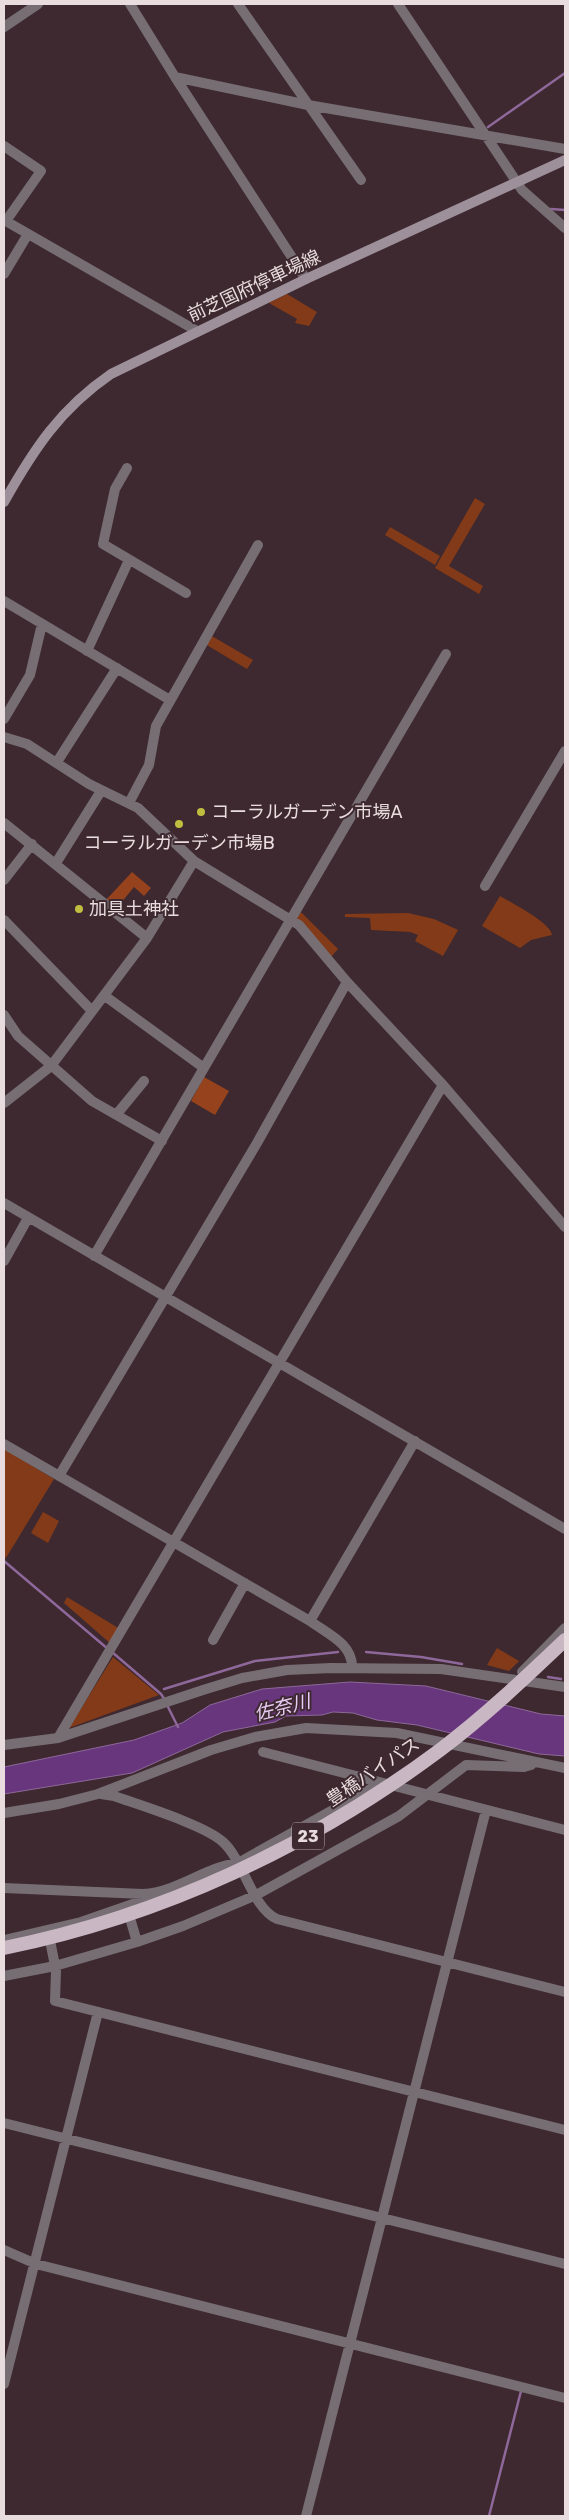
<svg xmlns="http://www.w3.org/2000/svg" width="569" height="2520" font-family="Rubik,'Noto Sans JP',sans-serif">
<rect width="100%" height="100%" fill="#3d292f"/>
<path fill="#833a18" d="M 287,294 L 317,312 L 309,326 L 295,323 L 297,319 L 269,303 Z
M 475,498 L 485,504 L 449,566 L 483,586 L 479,594 L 435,568 Z
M 390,527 L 440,556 L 435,565 L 385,535 Z
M 210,635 L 253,660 L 247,669 L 205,644 Z
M 500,896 C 512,903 551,923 552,935 L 531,940 L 520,948 L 482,926 Z
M 297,912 L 302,913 L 338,949 L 331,957 L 294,917 Z
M 408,913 L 434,919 L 458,930 L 443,956 L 415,941 L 418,935 L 410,932 L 371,930 L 370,918 L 345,917 L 345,914 Z
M 4,1449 L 54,1479 L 6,1558 L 4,1556 Z
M 43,1512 L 59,1521 L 48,1543 L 31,1533 Z
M 67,1597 L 120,1629 L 111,1644 L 64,1603 Z
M 497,1648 L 519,1661 L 509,1671 L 487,1665 Z
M 113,1657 L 159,1695 L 69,1728 Z"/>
<path fill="#96421c" d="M 132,872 L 151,888 L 144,896 L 134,887 L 116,909 L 106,900 Z
M 204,1077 L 229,1091 L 215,1115 L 191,1101 Z"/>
<path fill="#67367d" stroke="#8e689a" d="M 350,1682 L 426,1686 L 541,1714 L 565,1716 L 565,1756 L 539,1754 L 417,1725 L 377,1720 L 353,1713 L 333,1712 L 322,1715 L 286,1716 L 275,1722 L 223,1732 L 132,1773 L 4,1794 L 4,1767 L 134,1740 L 182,1723 L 210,1705 L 262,1689 Z"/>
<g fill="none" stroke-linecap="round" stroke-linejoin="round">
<path stroke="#8e689a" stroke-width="2.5" d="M 488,127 L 565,73
M 551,209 L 565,210
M 4,1561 L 108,1649
M 112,1652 L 161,1694 L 165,1700
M 366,1652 L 421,1657 L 462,1664
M 548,1677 L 561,1679
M 164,1689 L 255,1661 L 338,1652
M 167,1705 L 178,1727
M 489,2516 L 521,2391"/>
<path stroke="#766e73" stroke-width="10" d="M 130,4 L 175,77 L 306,279
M 238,4 L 361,180
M 398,4 L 522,190 L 565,228
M 4,27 L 38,4
M 175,77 L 308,105 L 565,149
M 4,146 L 41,171 L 6,221
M 4,220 L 197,331
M 4,274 L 28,234
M 127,468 L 115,489 L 103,544 L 186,593
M 4,601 L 170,700
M 87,651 L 129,560
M 4,719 L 30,675 L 42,624
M 4,737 L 27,744 L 89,784 L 138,808 L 194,861 L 299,925 L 347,982 L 443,1085 L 565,1227
M 57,762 L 117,668
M 129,803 L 149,765 L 156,726 L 258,545
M 4,823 L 147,938
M 56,863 L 101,791
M 4,880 L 32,844
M 485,886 L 565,751
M 4,920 L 92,1011
M 105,996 L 204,1068
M 4,1015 L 18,1036 L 92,1101 L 162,1141
M 4,1103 L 51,1066 L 147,938 L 194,861
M 116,1115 L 144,1081
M 4,1203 L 565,1529
M 94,1256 L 446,654
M 4,1261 L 28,1218
M 4,1444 L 310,1621 C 328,1634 353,1644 352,1668
M 59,1476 L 257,1143 L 347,982
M 310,1621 L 415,1441
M 213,1640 L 245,1583
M 522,1672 L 565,1628
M 58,1738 L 443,1085
M 4,1745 L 58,1738 L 203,1690 L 242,1678 L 287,1670 L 331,1668 L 441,1669 L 565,1687
M 263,1752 L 565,1830
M 101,1794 L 114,1796 C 139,1805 205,1825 223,1842 C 244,1861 252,1908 277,1919 L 565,1992
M 4,1813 L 59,1804 L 98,1794 L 211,1750 L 255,1737 L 306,1728 L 397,1733 L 565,1768
M 4,1888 L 143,1894 C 178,1892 205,1867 238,1863 L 381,1783
M 48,1930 L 56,1971 L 55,2001 L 565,2130
M 4,1940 L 81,1922 L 156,1896
M 137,1942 L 183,1926 L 256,1895 L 399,1816 L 466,1765 L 524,1767 L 531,1765
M 4,1976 L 55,1966 L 137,1942 L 127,1908
M 4,2123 L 565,2264
M 4,2250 L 36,2264 L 565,2398
M 4,2384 L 98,2012
M 306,2516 L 486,1810"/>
<path stroke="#9e909a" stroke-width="10" d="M 4,502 C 34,449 60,409 111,374 L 306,279 L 565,160"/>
<path stroke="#cab7c4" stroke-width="14" d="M 4,1948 C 162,1916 311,1846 440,1750 C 485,1716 525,1678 565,1640"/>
</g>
<g fill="#bfbe41" stroke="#3d292f" stroke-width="2">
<circle cx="201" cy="812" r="5"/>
<circle cx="179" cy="824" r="5"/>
<circle cx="79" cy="909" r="5"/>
</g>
<g text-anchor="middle" stroke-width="4" stroke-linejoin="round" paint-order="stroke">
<rect fill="#3d292f" stroke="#b5a6aa" stroke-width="1" x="292" y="1822.5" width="32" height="27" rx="4"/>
<g font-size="16" font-weight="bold" fill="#e9dcdf">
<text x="308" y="1842">23</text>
</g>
<g font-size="18" fill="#e9dcdf" stroke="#3d292f">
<text transform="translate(254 286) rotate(-25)" y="6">前芝国府停車場線</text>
<text transform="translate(373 1772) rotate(-34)" y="6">豊橋バイパス</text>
</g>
<g font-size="18" fill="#e9dcdf" stroke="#3d292f" text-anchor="start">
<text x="211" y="818">コーラルガーデン市場A</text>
<text x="179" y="849" text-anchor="middle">コーラルガーデン市場B</text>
<text x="89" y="915">加具土神社</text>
</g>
<g font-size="19" font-style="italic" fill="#e7ccf4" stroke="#3d292f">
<text transform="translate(282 1707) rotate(-14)" y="7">佐奈川</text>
</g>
</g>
<rect width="569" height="2520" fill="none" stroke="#e9dcdf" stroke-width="10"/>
</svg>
